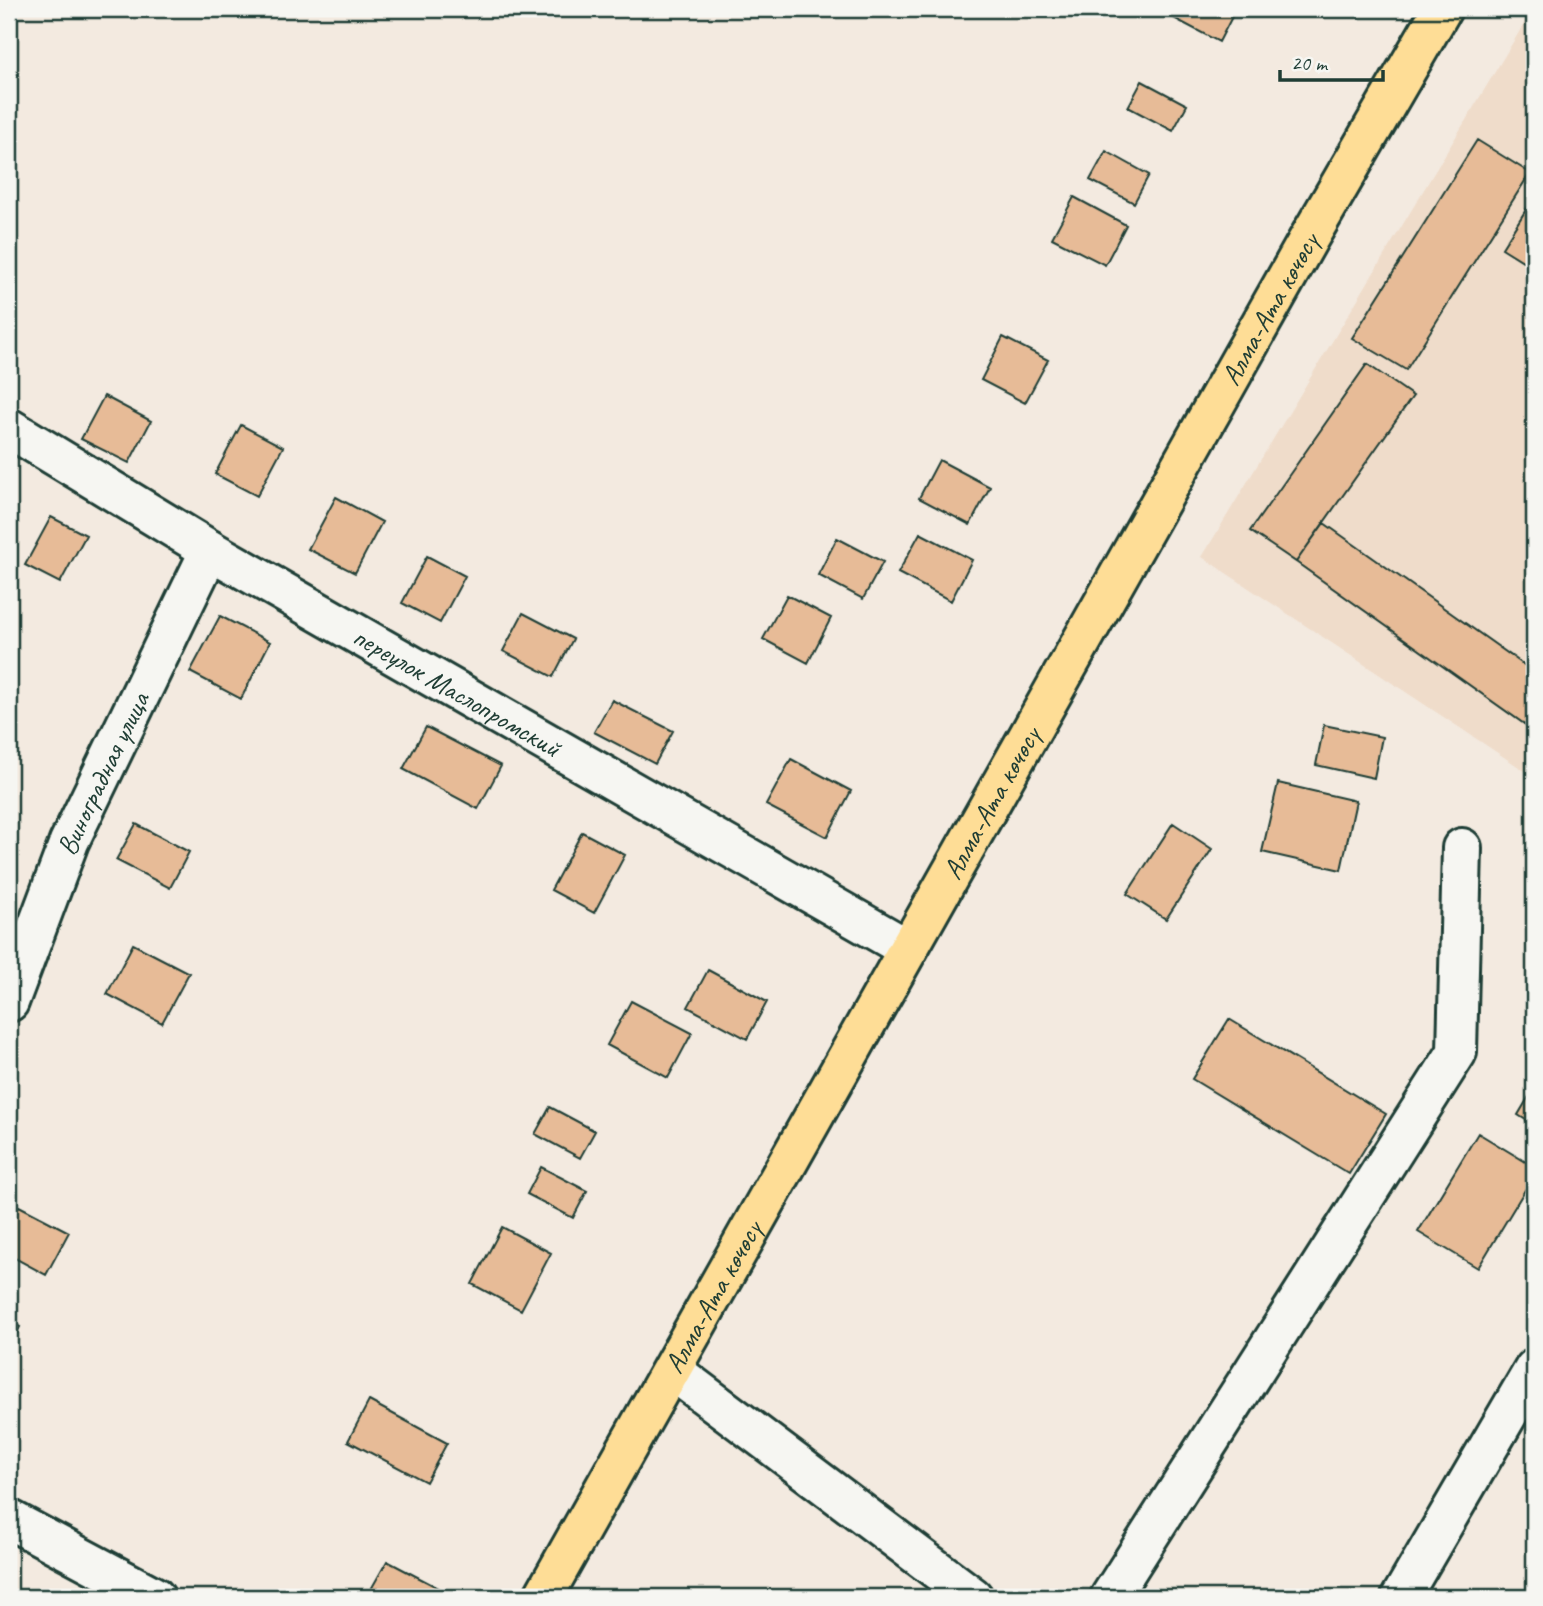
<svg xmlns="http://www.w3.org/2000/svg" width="1543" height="1606" font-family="Caveat,sans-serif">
<rect width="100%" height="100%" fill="#f3eae0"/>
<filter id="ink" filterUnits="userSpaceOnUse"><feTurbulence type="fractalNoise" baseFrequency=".0143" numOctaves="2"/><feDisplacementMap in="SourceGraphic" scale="14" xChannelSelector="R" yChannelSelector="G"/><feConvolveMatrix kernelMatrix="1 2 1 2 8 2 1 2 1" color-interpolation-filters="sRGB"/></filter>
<g filter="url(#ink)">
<path fill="#efdcca" d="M 1533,9 L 1534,9 L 1534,777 L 1202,557 Z"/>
<path fill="#e7bb97" stroke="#1f3d34" stroke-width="2" d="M 1174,9 L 1236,9 L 1219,42 L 1170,16 Z
M 1142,81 L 1187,105 L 1173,131 L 1128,107 Z
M 1477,140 L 1530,173 L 1406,370 L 1352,338 Z
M 1106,151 L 1149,175 L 1134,203 L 1090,180 Z
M 1074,197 L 1126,225 L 1105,265 L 1052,238 Z
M 1534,197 L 1534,268 L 1502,248 Z
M 1003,337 L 1048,360 L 1025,403 L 981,380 Z
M 1367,364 L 1413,396 L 1296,562 L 1250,531 Z
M 104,396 L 151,421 L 129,463 L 81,439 Z
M 241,425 L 283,447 L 257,496 L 215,474 Z
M 939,460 L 990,487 L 970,525 L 919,498 Z
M 336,497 L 382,522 L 355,573 L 308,549 Z
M 51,517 L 86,535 L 60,583 L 25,565 Z
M 1324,523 L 1534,672 L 1534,731 L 1296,562 Z
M 920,533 L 972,560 L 951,601 L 898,573 Z
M 837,538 L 883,562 L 863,599 L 818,575 Z
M 427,556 L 465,576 L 440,623 L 402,603 Z
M 787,595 L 831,618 L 808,663 L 763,639 Z
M 523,613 L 573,639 L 553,677 L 503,651 Z
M 220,616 L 270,642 L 241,699 L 190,672 Z
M 612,700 L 673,731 L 655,764 L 594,732 Z
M 1324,725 L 1382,737 L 1374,778 L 1316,765 Z
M 426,727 L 501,766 L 478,809 L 403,769 Z
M 791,759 L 851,791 L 827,837 L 766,805 Z
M 1278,783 L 1356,801 L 1341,870 L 1262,852 Z
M 1173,823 L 1212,849 L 1166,919 L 1127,894 Z
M 136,824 L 189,852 L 170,888 L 116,860 Z
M 582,832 L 625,855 L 594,913 L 551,890 Z
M 133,944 L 189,973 L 162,1023 L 107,994 Z
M 708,970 L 767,1002 L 747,1039 L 688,1007 Z
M 631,1001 L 692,1033 L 668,1078 L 607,1045 Z
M 1229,1019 L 1386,1114 L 1349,1174 L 1192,1079 Z
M 1534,1088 L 1534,1125 L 1518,1115 Z
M 550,1107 L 595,1131 L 580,1158 L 535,1134 Z
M 1478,1133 L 1534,1167 L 1534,1175 L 1478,1268 L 1418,1232 Z
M 541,1167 L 587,1191 L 573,1218 L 527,1194 Z
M 19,1206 L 69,1232 L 46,1275 L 9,1255 L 9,1224 Z
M 502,1227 L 551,1253 L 521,1310 L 472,1284 Z
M 9,1321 L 20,1327 L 9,1348 Z
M 369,1401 L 447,1443 L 426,1482 L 348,1441 Z
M 387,1561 L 452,1595 L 451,1597 L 382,1597 L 370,1591 Z"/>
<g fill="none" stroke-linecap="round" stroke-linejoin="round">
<g stroke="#1f3d34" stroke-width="44">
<g id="minor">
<path id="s1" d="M 9,428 L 210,550 L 908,949"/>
<path id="s2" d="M 9,1002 L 69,842 L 210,550"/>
<path d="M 673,1371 L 973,1597"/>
<path d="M 9,1519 L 155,1597"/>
<path d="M 1110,1597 L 1457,1052 L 1462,848"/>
<path d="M 1401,1597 L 1534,1369"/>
</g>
</g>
<g stroke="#1f3d34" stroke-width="44">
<g id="highway">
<path id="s3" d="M 543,1597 L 1309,238 L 1442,9"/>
</g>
</g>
<use href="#minor" stroke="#f6f6f2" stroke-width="38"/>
<use href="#highway" stroke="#fedd96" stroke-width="38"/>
</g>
</g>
<g text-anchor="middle" stroke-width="5" stroke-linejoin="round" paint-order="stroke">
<g font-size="28" fill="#1f3d34" stroke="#f6f6f2">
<text dy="10" stroke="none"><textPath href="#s3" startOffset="1479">Алма-Ата көчөсү</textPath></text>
<text dy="10" stroke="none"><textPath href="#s1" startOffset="520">переулок Маслопромский</textPath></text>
<text dy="10" stroke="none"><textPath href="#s2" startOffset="247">Виноградная улица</textPath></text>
<text dy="10" stroke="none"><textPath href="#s3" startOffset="912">Алма-Ата көчөсү</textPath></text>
<text dy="10" stroke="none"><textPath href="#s3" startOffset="345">Алма-Ата көчөсү</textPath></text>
</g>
</g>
<rect width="1543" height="1606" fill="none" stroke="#f6f6f2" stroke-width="35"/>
<rect x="18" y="18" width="1508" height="1571" fill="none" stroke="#1f3d34" stroke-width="2.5" filter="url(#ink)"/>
<path d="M1280 70v10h103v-10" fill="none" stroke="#1f3d34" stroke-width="3.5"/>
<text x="1291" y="70" font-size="21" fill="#1f3d34" stroke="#f6f6f2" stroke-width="5" paint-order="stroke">20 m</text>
</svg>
